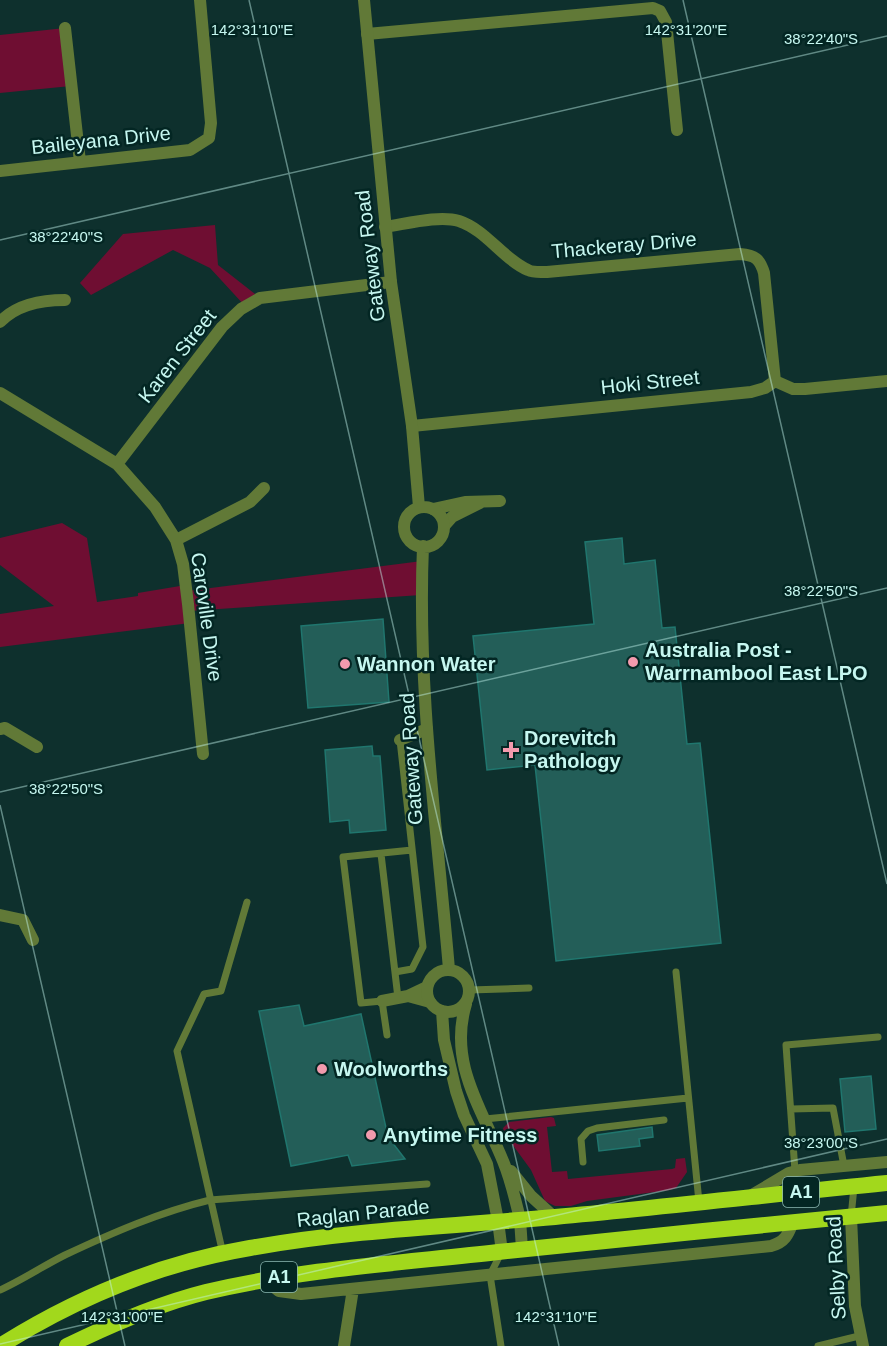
<svg xmlns="http://www.w3.org/2000/svg" width="887" height="1346" font-family="Arial,sans-serif">
<rect width="100%" height="100%" fill="#0e302d"/>
<path fill="#6f0e32" d="M 65,28 L 71,86 L 0,93 L 0,35 Z
M 215,225 L 218,265 L 260,298 L 245,306 L 210,268 L 173,250 L 91,295 L 80,283 L 123,234 Z
M 62,523 L 87,538 L 97,602 L 138,596 L 138,593 L 186,585 L 187,591 L 422,561 L 421,595 L 189,611 L 190,623 L 0,647 L 0,614 L 54,606 L 0,565 L 0,538 Z
M 551,1117 L 554,1118 L 556,1126 L 547,1127 L 552,1172 L 567,1171 L 568,1179 L 672,1169 L 675,1168 L 676,1159 L 685,1158 L 687,1172 L 676,1188 L 670,1190 L 587,1201 L 571,1206 L 555,1206 L 545,1201 L 531,1170 L 504,1133 L 503,1128 L 509,1122 Z"/>
<path fill="#235e58" stroke="#20766e" stroke-width="1.5" d="M 622,538 L 624,564 L 655,560 L 662,628 L 675,627 L 687,744 L 700,743 L 721,943 L 556,961 L 535,765 L 487,770 L 473,636 L 594,624 L 585,542 Z
M 383,619 L 389,702 L 308,708 L 301,626 Z
M 372,746 L 373,756 L 380,756 L 386,830 L 350,833 L 349,820 L 330,822 L 325,750 Z
M 299,1005 L 304,1026 L 361,1014 L 388,1137 L 405,1159 L 352,1166 L 348,1155 L 291,1166 L 259,1011 Z
M 871,1076 L 876,1129 L 845,1132 L 840,1079 Z
M 652,1127 L 653,1137 L 639,1139 L 640,1146 L 599,1151 L 597,1135 Z"/>
<g fill="none" stroke-linecap="round" stroke-linejoin="round">
<path stroke="#617937" stroke-width="7" d="M 381,854 L 398,998
M 395,972 L 412,969 L 423,947 L 400,740
M 676,972 L 699,1202
M 470,990 L 529,988
M 387,1035 L 382,1001 L 361,1003 L 343,857 L 412,850
M 791,1109 L 833,1108 L 844,1166
M 485,1119 L 688,1098
M 583,1162 L 581,1139 L 588,1131 L 597,1128 L 664,1120
M 795,1171 L 786,1045 L 878,1037
M 851,1217 L 854,1187
M 223,1254 L 177,1051 L 204,994 L 221,991 L 247,902
M 0,1290 C 22,1280 43,1266 65,1255 C 112,1233 160,1212 210,1200 L 427,1184
M 501,1346 L 490,1275 L 501,1253
M 818,1346 L 859,1336"/>
<path stroke="#617937" stroke-width="12" d="M 65,28 L 80,162
M 367,34 L 653,8 L 660,11 L 666,22 L 677,130
M 0,171 L 190,150 L 209,138 L 211,123 L 200,0
M 385,227 C 406,224 439,215 459,221 C 486,230 503,259 528,270 C 534,273 541,272 547,272 L 740,254 C 755,255 760,259 764,273 L 775,381
M 0,322 C 17,304 41,300 65,300
M 0,393 L 117,464 L 155,507 L 176,540 L 183,564 L 188,604 L 203,754
M 412,426 L 751,392 L 765,388 L 775,381 L 793,389 L 805,389 L 887,381
M 117,464 L 222,327 L 241,309 L 260,298 L 391,282
M 433,509 L 465,502 L 500,501
M 444,526 L 452,517 L 480,503
M 176,540 L 250,502 L 264,488
M 0,729 L 5,728 L 37,747
M 400,740 L 427,729
M 0,915 L 23,920 L 33,940
M 408,996 L 430,1002
M 382,1001 L 408,996 L 427,987
M 752,1195 L 789,1173 L 800,1170 L 887,1162
M 851,1217 L 855,1306 L 863,1346
M 520,1219 L 522,1249
M 498,1221 L 502,1252
M 264,1279 L 279,1291 L 301,1294 L 771,1246 C 785,1242 788,1235 793,1222
M 344,1346 L 353,1289"/>
<path stroke="#617937" stroke-width="12" d="M 364,0 L 391,282 L 412,426 L 419,507
M404 527a20 20 0 1 1 40 0a20 20 0 1 1-40 0Z
M 423,546 C 417,687 437,829 449,969
M427 991a21 21 0 1 1 42 0a21 21 0 1 1-42 0Z
M 466,1004 C 448,1063 482,1109 503,1161 C 511,1180 515,1199 520,1219
M 442,1011 L 444,1040 L 456,1091 L 464,1115 L 487,1164 L 498,1221
M 511,1171 L 531,1196 L 554,1217"/>
<path stroke="#a2d81c" stroke-width="16" d="M 0,1346 C 76,1298 161,1263 250,1248 C 350,1230 453,1226 555,1217 C 665,1207 776,1194 887,1183
M 67,1346 C 112,1324 158,1304 206,1292 C 302,1269 401,1263 498,1252 C 628,1238 757,1226 887,1213"/>
</g>
<path fill="none" stroke="#c6f7f0" stroke-width="1.5" stroke-opacity="0.45" d="M 249,0 L 559,1346M 683,0 L 887,884M 0,240 L 887,36M 0,792 L 887,588M 0,805 L 125,1346M 0,1344 L 887,1139"/>
<g fill="#f29aad" stroke="#032623" stroke-width="2">
<circle cx="633" cy="662" r="6"/>
<circle cx="345" cy="664" r="6"/>
<path d="M508 741h6v6h6v6h-6v6h-6v-6h-6v-6h6z"/>
<circle cx="322" cy="1069" r="6"/>
<circle cx="371" cy="1135" r="6"/>
</g>
<g text-anchor="middle" stroke-width="5" stroke-linejoin="round" paint-order="stroke">
<g fill="#032623" stroke="#8cb8b2" stroke-width="1.5">
<rect x="783" y="1177" width="36" height="30" rx="4.5"/>
<rect x="261" y="1262" width="36" height="30" rx="4.5"/>
</g>
<g font-size="18" font-weight="bold" fill="#c6f7f0">
<text x="801" y="1198">A1</text>
<text x="279" y="1283">A1</text>
</g>
<g font-size="20" fill="#c6f7f0" stroke="#032623">
<text transform="translate(101 140) rotate(-6)" y="7">Baileyana Drive</text>
<text transform="translate(624 245) rotate(-5)" y="7">Thackeray Drive</text>
<text transform="translate(370 256) rotate(-97)" y="7">Gateway Road</text>
<text transform="translate(177 356) rotate(-52)" y="7">Karen Street</text>
<text transform="translate(650 382) rotate(-6)" y="7">Hoki Street</text>
<text transform="translate(207 617) rotate(82)" y="7">Caroville Drive</text>
<text transform="translate(411 759) rotate(-94)" y="7">Gateway Road</text>
<text transform="translate(363 1213) rotate(-6)" y="7">Raglan Parade</text>
<text transform="translate(836 1268) rotate(-93)" y="7">Selby Road</text>
</g>
<g font-size="20" font-weight="bold" fill="#c6f7f0" stroke="#032623" text-anchor="start">
<text x="645" y="657">Australia Post -<tspan x="645" dy="23">Warrnambool East LPO</tspan></text>
<text x="357" y="671">Wannon Water</text>
<text x="524" y="745">Dorevitch<tspan x="524" dy="23">Pathology</tspan></text>
<text x="334" y="1076">Woolworths</text>
<text x="383" y="1142">Anytime Fitness</text>
</g>
</g>
<g font-size="15" text-anchor="middle" fill="#c6f7f0" stroke="#032623" stroke-width="5" stroke-linejoin="round" paint-order="stroke">
<text x="252" y="35">142°31'10"E</text>
<text x="686" y="35">142°31'20"E</text>
<text x="821" y="44">38°22'40"S</text>
<text x="66" y="242">38°22'40"S</text>
<text x="821" y="596">38°22'50"S</text>
<text x="66" y="794">38°22'50"S</text>
<text x="821" y="1148">38°23'00"S</text>
<text x="122" y="1322">142°31'00"E</text>
<text x="556" y="1322">142°31'10"E</text>
</g>
</svg>
